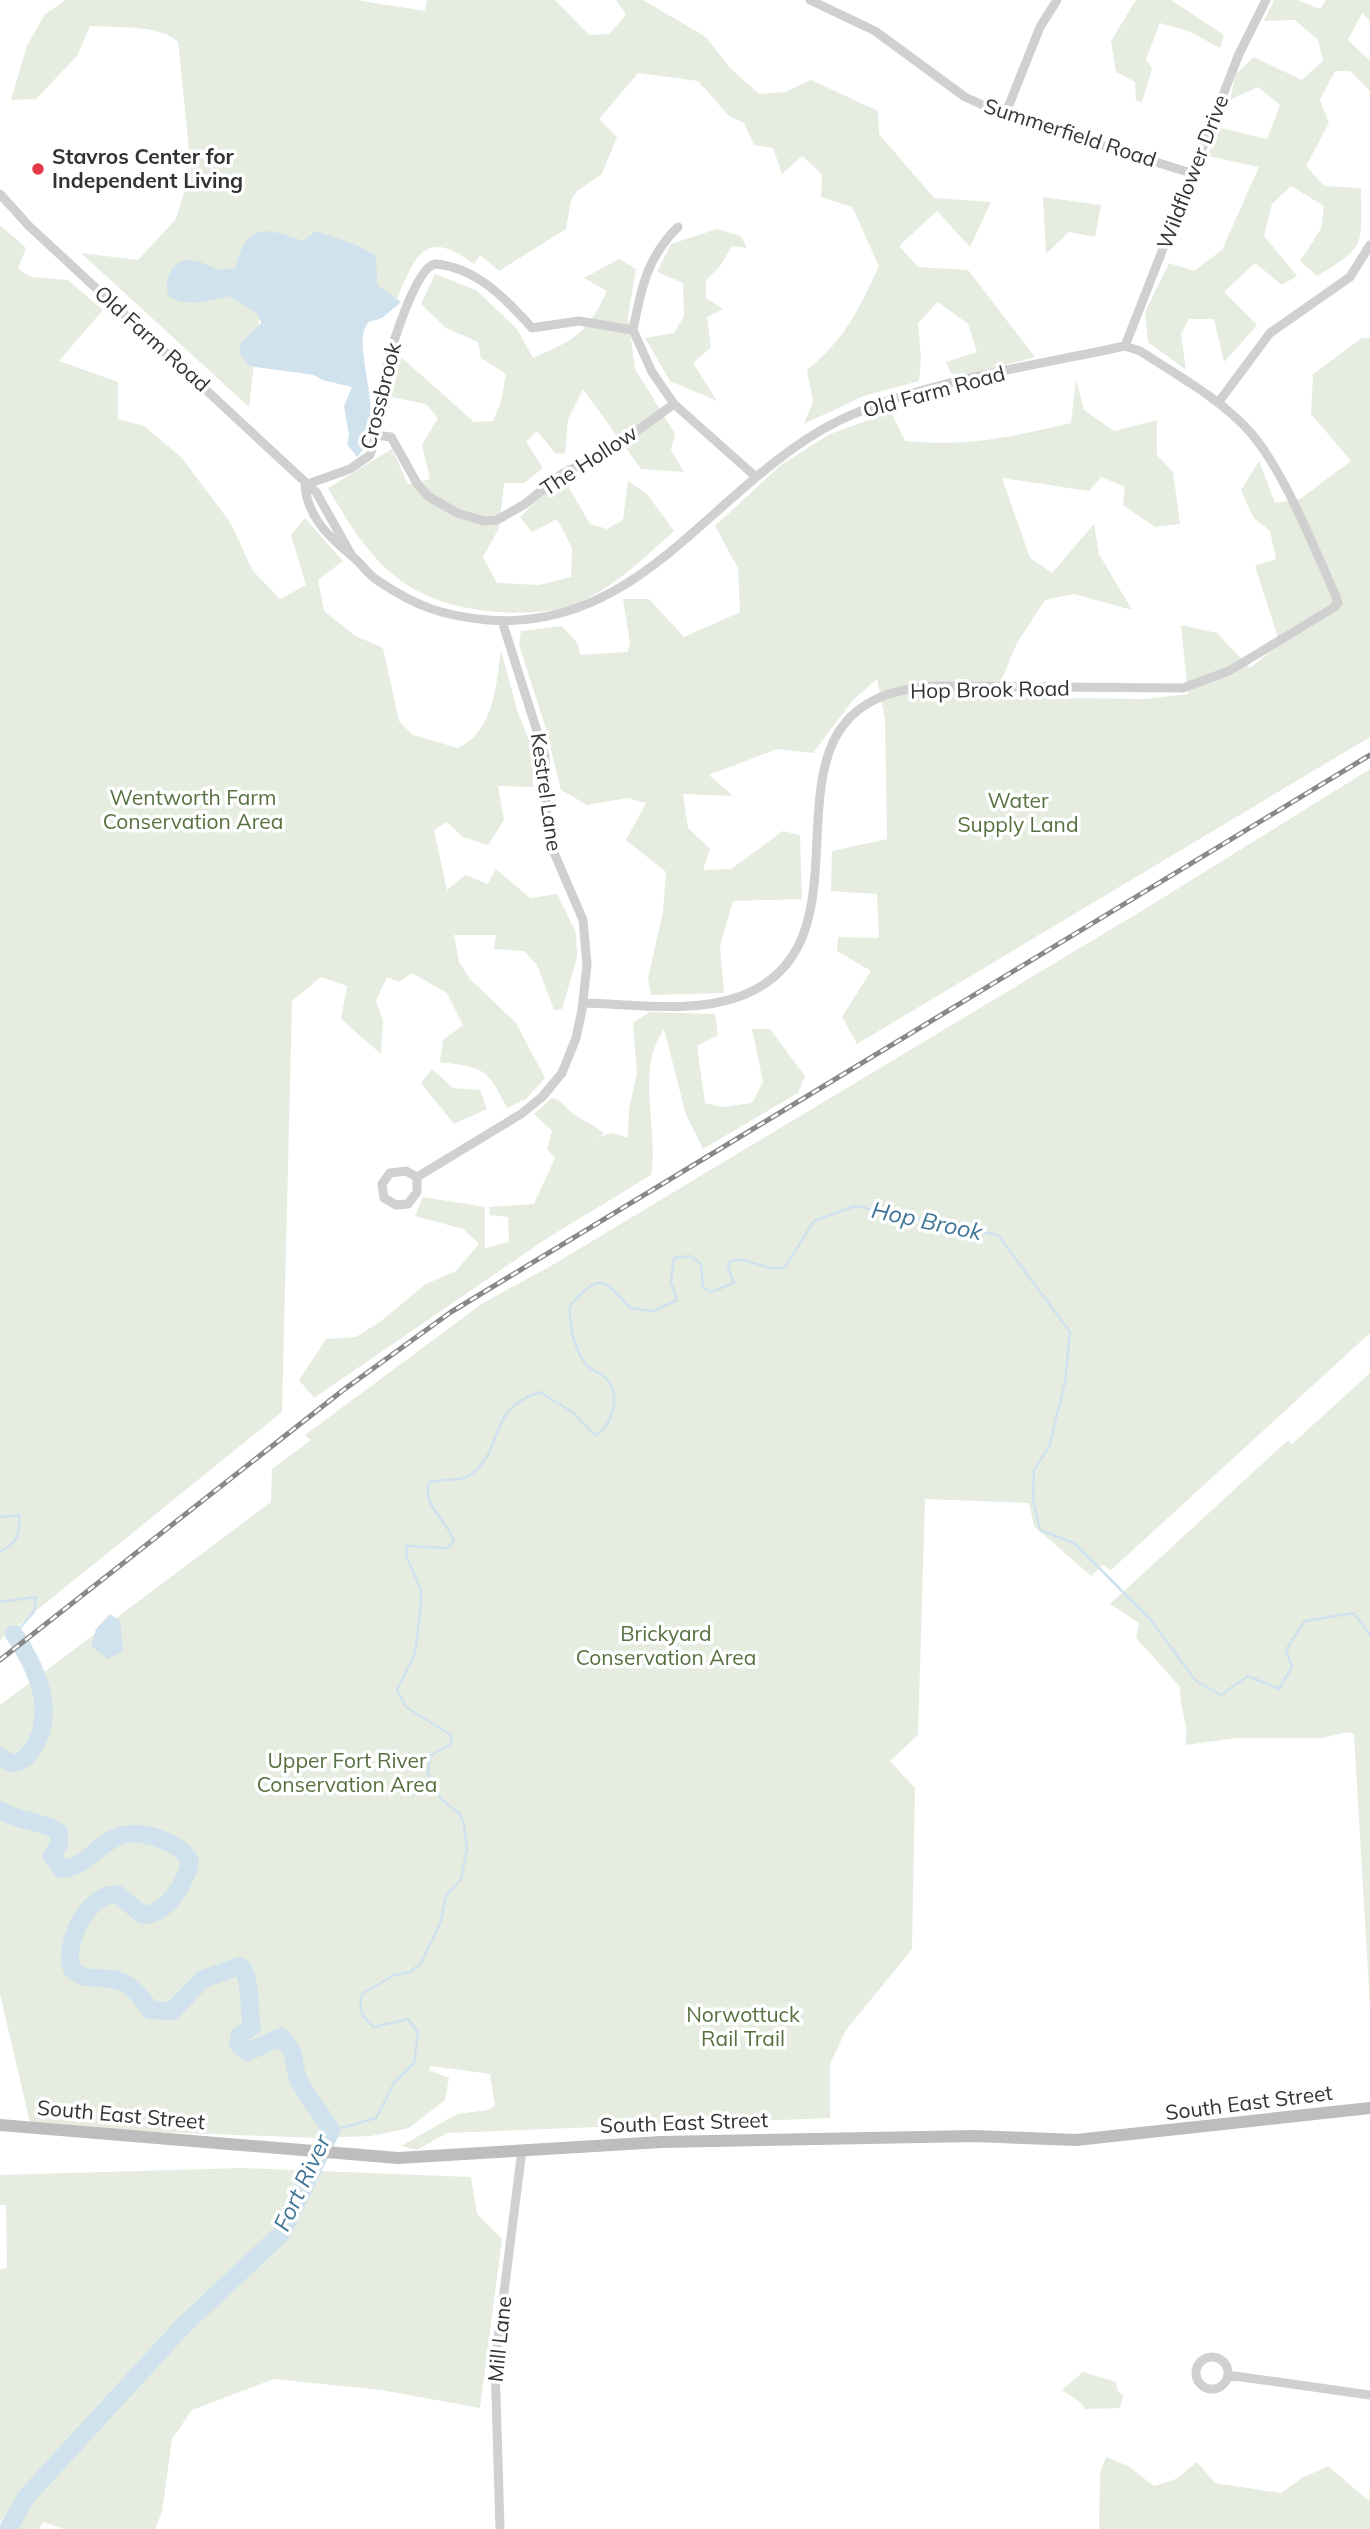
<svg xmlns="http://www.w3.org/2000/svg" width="1370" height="2529" font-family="Mulish,sans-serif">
<rect width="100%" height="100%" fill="#fff"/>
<path fill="#e6ecdf" d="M 66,0 L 356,0 L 425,11 L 427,0 L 555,0 L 589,35 L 609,34 L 626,15 L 616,0 L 643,0 L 706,37 L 730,68 L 759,94 L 785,92 L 811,80 L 878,111 L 879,134 L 934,198 L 991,202 L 970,247 L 937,211 L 899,246 L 918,267 L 968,270 L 1035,357 L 972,374 L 951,374 L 946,362 L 977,352 L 968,324 L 938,302 L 918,323 L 921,359 L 919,381 L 864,396 L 804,424 L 813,402 L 807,370 C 847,337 857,312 879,266 L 852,207 L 821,197 L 822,174 L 802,156 L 782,174 L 773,148 L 754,145 L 744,123 L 729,116 L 698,81 L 638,73 L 599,119 L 617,137 L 602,174 L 577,191 L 571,200 L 566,229 L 499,271 L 480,255 L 474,264 C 423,225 414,259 395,304 L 263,287 L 249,407 L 81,253 L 138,260 L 176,219 L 191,169 L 178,42 C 160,24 115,28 90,26 L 77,56 L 36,99 L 11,100 L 27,46 L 45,14 Z
M 1136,0 L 1171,0 L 1224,35 L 1220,48 L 1188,31 L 1160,23 L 1146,59 L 1152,69 L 1142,102 L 1136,101 L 1135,82 L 1116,72 L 1111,41 Z
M 1274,0 L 1297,0 L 1320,9 L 1326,0 L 1370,0 L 1370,21 L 1362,13 L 1348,40 L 1370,61 L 1370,91 L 1350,71 L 1335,71 L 1320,100 L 1329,123 L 1306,166 L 1324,186 L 1361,188 C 1361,246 1368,245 1317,276 L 1300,261 L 1321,229 L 1324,206 L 1291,186 L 1272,204 L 1264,236 L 1297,276 L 1282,285 L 1255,263 L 1224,292 L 1257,325 L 1224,362 L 1214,319 L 1189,319 L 1181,334 L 1186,370 L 1148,342 L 1145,312 L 1169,263 L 1194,271 L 1222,250 L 1259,167 L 1208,156 L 1217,127 L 1267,139 L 1280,105 L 1258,87 L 1230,100 L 1236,74 L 1254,57 L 1302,80 L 1323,61 L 1318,40 L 1295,20 L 1264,21 Z
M 1043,197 L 1101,205 L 1095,237 L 1069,232 L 1046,254 Z
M 0,225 L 26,248 L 18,269 L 31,277 L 68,280 L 103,310 L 59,361 L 118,382 L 118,419 L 144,426 L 181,457 L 230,522 L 253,571 L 280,599 L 306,585 L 291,535 L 305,518 L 343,561 L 318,580 L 324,611 L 354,635 L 383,648 L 399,721 L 413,735 L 458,748 C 494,731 496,686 501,651 L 518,713 L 533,749 L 533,787 L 498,786 L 504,820 L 488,845 L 463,837 L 447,822 L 434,830 L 447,890 L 465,875 L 488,884 L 496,869 L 530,898 L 557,894 L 576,933 L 577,958 L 562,1009 L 554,1010 L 537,965 L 524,951 L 494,949 L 496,935 L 454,935 L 459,962 L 470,979 L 516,1023 L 545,1078 L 526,1099 L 507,1108 C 487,1068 485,1068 440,1062 L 443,1040 L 463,1025 L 447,993 L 412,973 L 399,982 L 387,977 L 376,1001 L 383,1021 L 381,1054 L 341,1019 L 347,986 L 321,977 L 292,1001 L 282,1412 L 0,1640 Z
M 717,229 L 741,236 L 747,248 L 732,246 L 720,266 L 706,280 L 706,298 L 723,309 L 707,317 L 711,347 L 693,363 L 717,401 L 670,381 L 645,338 L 674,333 L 684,316 L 683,283 L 657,272 L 671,244 Z
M 619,259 L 636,269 L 628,316 L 635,369 L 675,434 L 671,450 L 684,472 L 641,469 L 583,389 L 568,419 L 565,454 L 555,453 L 537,431 L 526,442 L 543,468 L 524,483 L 504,483 L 499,528 L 483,557 L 497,583 L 539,585 L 571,577 L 572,548 L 557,519 L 532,532 L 520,517 L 551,486 L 565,481 L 590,524 L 607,529 L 623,520 L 628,481 L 647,494 L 674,531 C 645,557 617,585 580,602 C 558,612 525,614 501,612 C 407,606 372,565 328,488 L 392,449 L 408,484 L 430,479 L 422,445 L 438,418 L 426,404 L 391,397 L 401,357 L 474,422 L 493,421 L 501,401 L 506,374 L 481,358 L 478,342 L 446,328 L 421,304 L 435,274 L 476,290 L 517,329 L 533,358 C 576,339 586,335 607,291 L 584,278 Z
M 1362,338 L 1370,338 L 1370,737 L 857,1044 L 842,1017 L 871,971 L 837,951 L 838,937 L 879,938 L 877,894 L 831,891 L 832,851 L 887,839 L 885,719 L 877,679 L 853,700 L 813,753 L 777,749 L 709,775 L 733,796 L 683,794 L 688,828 L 710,849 L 703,870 L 731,869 L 783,831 L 800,835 L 802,899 L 733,901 L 720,946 L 724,993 L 651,995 L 648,978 L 663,912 L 666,872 L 626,840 L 646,803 L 628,798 L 587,805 L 561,790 L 546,729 L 519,645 L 521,631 L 562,626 L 578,644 L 580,655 L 627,652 L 630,643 L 623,599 L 649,599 L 684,637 L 740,612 L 738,568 L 715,526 L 781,465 L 830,434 L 891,412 L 905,441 C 968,447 1011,437 1071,423 L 1076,380 L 1084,410 L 1114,431 L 1157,420 L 1157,455 L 1173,472 L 1180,524 L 1155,527 L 1123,505 L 1125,487 L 1101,477 L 1089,491 L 1002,478 L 1030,558 L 1052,573 L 1094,524 L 1099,554 L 1132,610 L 1074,594 L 1045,600 L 1017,643 L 994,697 L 1145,699 L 1188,694 L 1181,625 L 1217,633 L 1250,668 L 1280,644 L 1255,566 L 1276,559 L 1270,531 L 1253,517 L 1241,490 L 1259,461 L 1275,503 L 1300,499 L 1351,461 L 1311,414 L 1313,374 Z
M 1370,769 L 1370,1333 L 1111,1570 L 1103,1565 L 1091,1576 L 1034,1526 L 1029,1503 L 925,1499 L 918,1735 L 890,1761 L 915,1788 L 912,1949 L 846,2030 L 830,2064 L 830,2118 L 447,2133 L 417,2150 L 401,2146 L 457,2114 L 488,2110 L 495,2106 L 490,2074 L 431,2066 L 429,2070 L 449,2078 L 445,2100 L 409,2128 L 371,2136 L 316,2138 L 31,2127 L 0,1994 L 0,1705 L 271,1502 L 272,1469 L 311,1440 L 305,1435 L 483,1303 L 549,1267 L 1153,904 Z
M 649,1012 L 715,1014 L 718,1035 L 697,1046 L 705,1103 L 723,1107 L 752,1103 L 763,1082 L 752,1029 L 770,1029 L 805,1076 L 798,1093 L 703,1149 L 686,1115 L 664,1029 C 635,1069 659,1129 651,1175 L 549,1237 L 314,1398 L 299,1380 L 326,1339 L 356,1337 L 381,1321 L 426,1284 L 456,1271 L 479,1244 L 463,1229 L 415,1216 L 423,1197 L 485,1207 L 485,1248 L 509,1242 L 508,1217 L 490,1215 L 489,1207 L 534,1204 L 555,1158 L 547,1149 L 552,1131 L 534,1114 L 552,1098 C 564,1101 565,1108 575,1115 C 585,1122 595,1125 604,1134 L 595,1138 L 613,1133 L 628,1138 L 629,1109 L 637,1074 L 633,1023 Z
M 432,1069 L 453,1088 L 480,1090 L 487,1109 L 454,1124 L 421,1083 Z
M 1370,1373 L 1370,2007 L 1354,1734 L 1347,1732 L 1323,1738 L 1237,1738 L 1185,1745 C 1190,1723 1179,1710 1180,1687 L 1136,1638 L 1139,1623 L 1110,1604 L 1288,1440 L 1292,1444 Z
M 243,2168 L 471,2177 L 477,2214 L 502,2239 L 480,2408 L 381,2390 L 274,2379 L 192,2410 L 172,2439 L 162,2512 L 155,2529 L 64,2529 L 43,2522 L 39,2529 L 10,2529 L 50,2478 L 74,2457 L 65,2444 L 0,2522 L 0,2269 L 7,2268 L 6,2205 L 0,2205 L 0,2175 Z
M 1083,2372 L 1116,2382 L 1118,2392 L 1123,2395 L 1120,2408 L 1085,2409 L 1080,2402 L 1062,2390 Z
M 1106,2457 L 1128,2466 L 1154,2486 L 1176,2479 L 1197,2462 L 1215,2483 L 1281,2493 L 1302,2478 L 1328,2466 L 1369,2501 L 1370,2484 L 1370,2529 L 1099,2529 L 1100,2473 Z"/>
<path fill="#cfe2ee" d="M 316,231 L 359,246 L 376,256 L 377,285 L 401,302 L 382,318 L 369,322 C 347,343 392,422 357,457 L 347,444 L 349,435 L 344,406 L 352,387 L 322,380 L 314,375 L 249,366 L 239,353 L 241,343 L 261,323 L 258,314 L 228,296 C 206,301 189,308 168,296 C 164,277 173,255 197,261 C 204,263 211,268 218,269 C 224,270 230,268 235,268 C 247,224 262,226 303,241 Z
M 110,1614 L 120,1621 L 123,1651 L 108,1659 L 91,1646 L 96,1629 Z"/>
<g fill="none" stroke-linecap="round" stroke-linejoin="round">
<path stroke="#cfe2ee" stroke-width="2.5" d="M 0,1517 L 19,1515 C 20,1535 18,1542 0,1552
M 0,1602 L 36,1597 L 34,1612 L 14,1634
M 331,2131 L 376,2118 L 394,2083 L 414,2063 L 418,2033 L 408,2019 L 374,2027 C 362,2017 358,2010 362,1994 L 394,1975 L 410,1972 L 421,1963 L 440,1924 L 446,1896 L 461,1879 L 467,1849 L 464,1824 L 459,1813 L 441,1799 L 428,1773 L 430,1756 L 452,1743 L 451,1735 L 406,1707 L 397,1690 L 415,1653 L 421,1604 L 421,1590 L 406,1555 L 407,1546 L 447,1548 L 454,1541 C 448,1521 421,1505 429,1483 C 442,1477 457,1483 470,1475 C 507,1448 484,1411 540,1392 L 572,1412 L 595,1435 C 613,1427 621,1394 607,1379 C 601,1372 590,1371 585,1363 C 574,1348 569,1324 570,1306 C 601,1270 604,1280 630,1308 L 654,1311 L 677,1300 L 671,1281 L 674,1258 L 690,1256 L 701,1264 L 703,1287 L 711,1292 L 734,1283 L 728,1267 L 729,1262 C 749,1254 765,1274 785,1267 L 814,1221 L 855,1206 L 998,1235 L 1070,1332 L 1065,1382 L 1049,1447 L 1034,1470 L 1033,1500 L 1040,1530 L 1074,1543 L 1150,1619 L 1196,1681 L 1221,1695 L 1248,1676 L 1279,1689 L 1292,1667 L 1286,1650 L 1305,1621 L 1354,1613 L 1370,1635"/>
<path stroke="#cfe2ee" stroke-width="18" d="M 0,1756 L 10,1763 C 20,1764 26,1758 32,1750 C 58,1712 36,1667 14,1634
M 0,1810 C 19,1822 40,1820 59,1832 L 59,1844 L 52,1856 L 61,1869 C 98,1867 103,1818 160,1839 C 172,1843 184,1850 190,1861 C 186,1883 167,1914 143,1915 L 117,1894 C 87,1894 63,1944 72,1969 C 94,1991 117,1958 150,2010 L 172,2011 L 203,1979 L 240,1966 C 252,1974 248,2011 252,2027 L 240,2035 L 238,2044 L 247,2052 L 281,2037 C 300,2059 290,2055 298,2078 C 305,2097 322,2112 331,2131 L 282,2233 L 183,2326 L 26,2497 L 8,2529"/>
<path stroke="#d0d0d0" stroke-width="9" d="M 810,0 L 875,31 L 965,97 L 1005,115 L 1191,173
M 1005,115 L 1040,27 L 1057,0
M 0,194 L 29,226 L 316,492 L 352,556
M 633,330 C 641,289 647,257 678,227
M 1125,346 L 1239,54 L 1266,0
M 1218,403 L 1270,333 L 1350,277 L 1370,245
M 375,435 L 391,437 L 418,485 L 429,497 L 457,513 L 484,521 L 497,520 L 525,504 L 563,473 L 606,453 L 674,404
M 305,485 C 307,517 330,538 353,557 C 363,565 369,576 380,582 C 417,607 444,616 488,620 C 643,632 714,483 838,421 C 918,382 1038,365 1125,346 L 1140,351 C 1177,375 1221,399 1251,433 C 1285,473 1313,546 1335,594 L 1338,603 L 1333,608 L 1229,671 L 1183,688 L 935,686 C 729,697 893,939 741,996 C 693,1014 633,1004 583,1003
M 305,485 L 350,469 L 370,455 C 380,428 379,398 386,370 C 391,349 415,268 435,264 C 476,267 506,299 532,328 L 579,321 L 633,330 L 652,372 L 674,404 L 756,477
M 417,1177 L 406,1171 L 390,1173 L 382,1184 L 384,1198 L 396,1205 L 408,1204 L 417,1192 L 417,1177 L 521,1114 L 542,1097 L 562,1073 L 576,1038 L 582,1010 L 587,964 L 583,920 L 552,848 L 547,829 L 545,756 L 502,621
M1196 2373a16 16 0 1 1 32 0a16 16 0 1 1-32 0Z
M 1228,2375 L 1370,2395
M 500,2529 L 495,2363 L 522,2150"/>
<path stroke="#bdbdbd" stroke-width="12" d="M 0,2125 L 398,2158 L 661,2142 L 975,2136 L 1076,2140 L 1370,2108"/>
<g stroke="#888" stroke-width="5">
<path id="rail" d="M 0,1660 L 342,1391 L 451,1312 L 1370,755"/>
</g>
<use href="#rail" stroke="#fff" stroke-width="2.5" stroke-dasharray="8" stroke-linecap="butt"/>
</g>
<circle fill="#e63946" stroke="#fff" stroke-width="2.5" cx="38" cy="169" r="7"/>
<g text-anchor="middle" stroke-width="7" stroke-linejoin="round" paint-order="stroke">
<g font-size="21" fill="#333" stroke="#fff">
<text transform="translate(1070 133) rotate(18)" y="7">Summerfield Road</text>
<text transform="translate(1193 172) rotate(-69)" y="7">Wildflower Drive</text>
<text transform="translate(152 339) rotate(42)" y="7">Old Farm Road</text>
<text transform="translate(934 392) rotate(-15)" y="7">Old Farm Road</text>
<text transform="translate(381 396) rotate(-76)" y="7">Crossbrook</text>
<text transform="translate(589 461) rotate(-33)" y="7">The Hollow</text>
<text transform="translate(990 690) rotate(-1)" y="7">Hop Brook Road</text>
<text transform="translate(546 792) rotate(82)" y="7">Kestrel Lane</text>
<text transform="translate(1249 2103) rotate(-7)" y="7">South East Street</text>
<text transform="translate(121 2115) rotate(5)" y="7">South East Street</text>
<text transform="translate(684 2123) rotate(-2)" y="7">South East Street</text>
<text transform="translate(500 2339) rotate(-84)" y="7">Mill Lane</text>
</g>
<g font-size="21" font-weight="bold" fill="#333" stroke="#fff" text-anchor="start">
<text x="52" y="164">Stavros Center for<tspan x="52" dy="24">Independent Living</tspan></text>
</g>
<g font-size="21" fill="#56703f" stroke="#fff">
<text x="193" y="805">Wentworth Farm<tspan x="193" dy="24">Conservation Area</tspan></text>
<text x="1018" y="808">Water<tspan x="1018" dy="24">Supply Land</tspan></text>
<text x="666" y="1641">Brickyard<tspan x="666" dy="24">Conservation Area</tspan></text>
<text x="347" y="1768">Upper Fort River<tspan x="347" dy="24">Conservation Area</tspan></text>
<text x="743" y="2022">Norwottuck<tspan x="743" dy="24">Rail Trail</tspan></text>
</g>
<g font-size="23" font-style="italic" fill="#3f7597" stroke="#fff">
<text transform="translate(927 1221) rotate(12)" y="8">Hop Brook</text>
<text transform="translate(302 2183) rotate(-65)" y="8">Fort River</text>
</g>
</g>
</svg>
